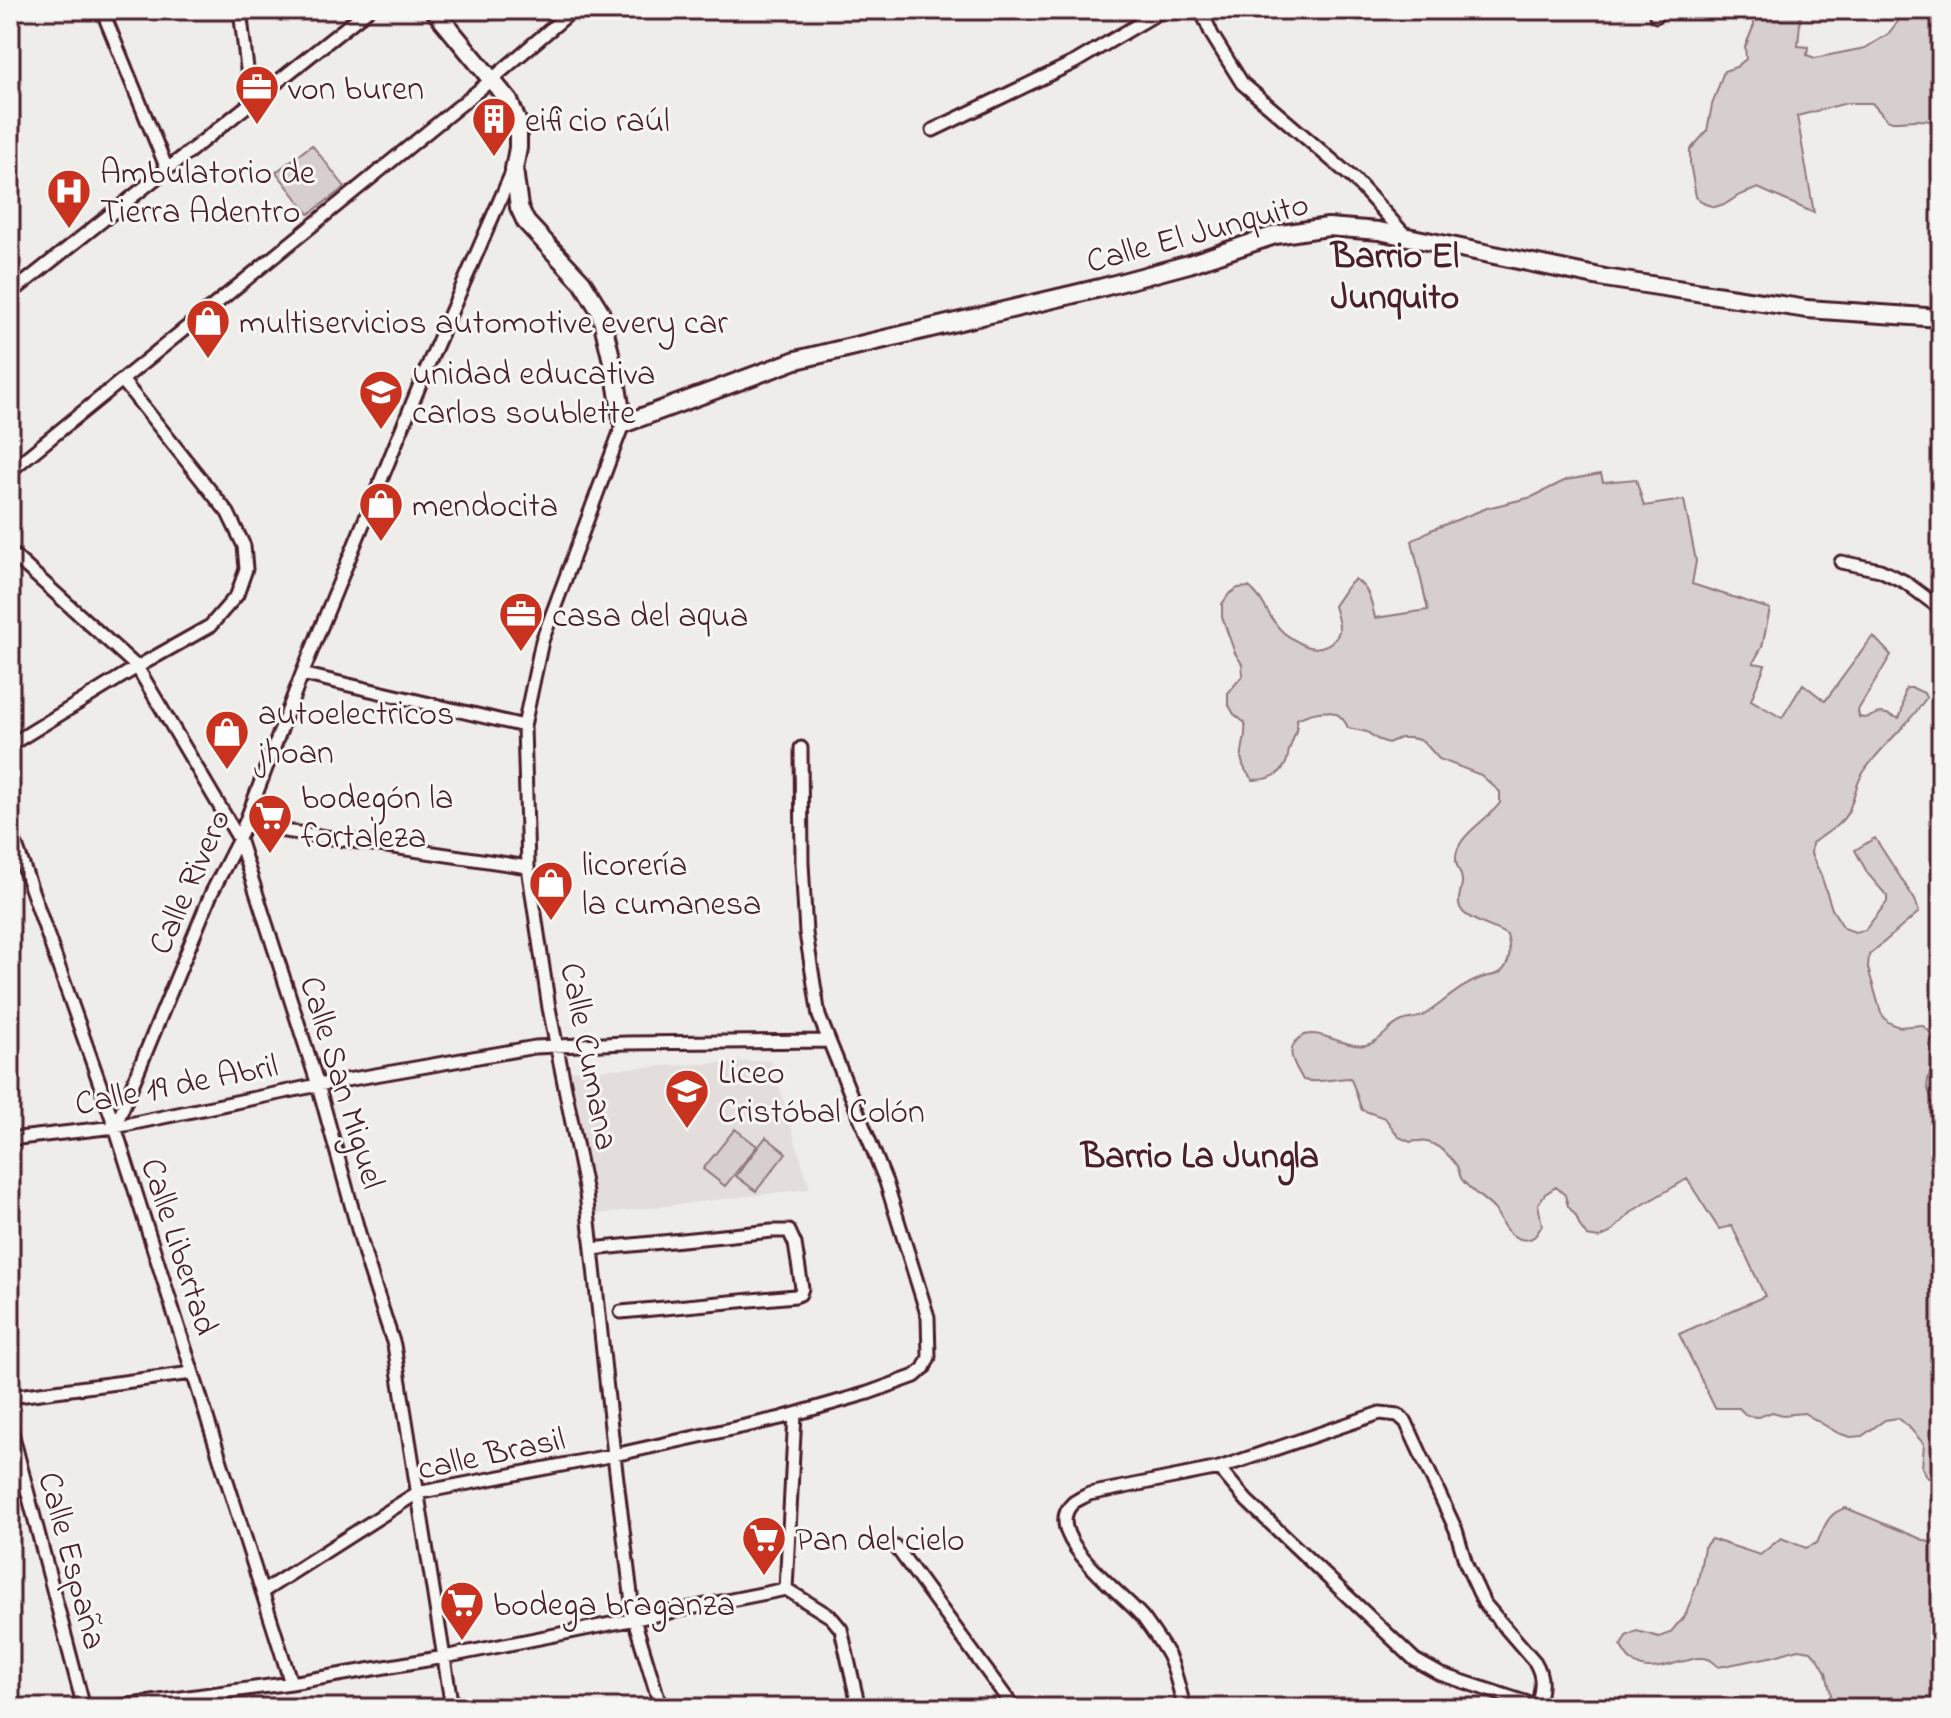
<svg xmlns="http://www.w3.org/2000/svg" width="1951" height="1718" font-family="'Indie Flower',sans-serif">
<rect width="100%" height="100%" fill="#efedea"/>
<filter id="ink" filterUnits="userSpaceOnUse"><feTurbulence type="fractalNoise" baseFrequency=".0125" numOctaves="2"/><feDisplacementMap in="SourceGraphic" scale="16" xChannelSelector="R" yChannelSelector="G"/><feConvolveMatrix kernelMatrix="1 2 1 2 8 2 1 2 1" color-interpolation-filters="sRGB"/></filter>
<g filter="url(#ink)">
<path fill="#e3dedc" d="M 771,1060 L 810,1189 L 598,1214 L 571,1071 Z"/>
<path fill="#d7cfce" stroke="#90777c" stroke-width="2" d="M 1753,10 L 1801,10 L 1798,46 L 1808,47 L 1807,55 L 1815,58 L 1865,48 L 1888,34 L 1907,10 L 1941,10 L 1941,136 L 1934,122 C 1919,117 1904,122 1888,121 L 1872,103 L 1847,103 L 1797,116 L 1814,213 L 1758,188 L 1738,196 L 1727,203 L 1715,207 L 1705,204 L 1696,197 L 1690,163 L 1690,150 L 1707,131 L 1712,105 L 1724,71 L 1736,67 L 1746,59 L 1745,47 L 1754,25 Z
M 312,145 L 345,187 L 309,214 L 276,172 Z
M 1601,474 L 1603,482 L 1636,479 L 1644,506 L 1684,500 L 1696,561 L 1692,584 L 1770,609 L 1762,647 L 1753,663 L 1765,665 L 1751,700 L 1782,718 L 1803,684 L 1825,701 L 1873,636 L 1891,655 L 1858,710 L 1859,717 C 1869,720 1872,714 1881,713 C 1886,713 1894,717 1899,718 C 1905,708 1902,698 1906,688 L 1913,688 L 1924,693 L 1926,698 C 1909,725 1883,744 1865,770 C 1856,782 1855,796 1849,810 C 1842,825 1825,834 1812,843 L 1811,854 L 1821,875 L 1832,909 L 1844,928 L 1855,932 L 1865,930 L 1887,902 L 1887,896 L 1868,874 L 1855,850 L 1875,838 L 1915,900 L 1919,912 L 1869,955 L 1868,968 L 1881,1013 L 1888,1022 L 1899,1027 L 1922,1025 L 1931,1033 L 1938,1057 C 1925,1082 1922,1088 1941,1111 L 1941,1476 L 1928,1478 L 1922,1467 L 1924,1444 L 1908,1426 L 1898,1418 L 1885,1420 L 1862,1436 L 1850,1437 L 1838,1433 L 1804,1413 L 1783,1415 L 1772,1412 L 1759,1417 L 1747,1416 L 1739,1408 L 1715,1408 L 1679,1334 L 1765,1296 L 1732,1226 L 1719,1229 L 1687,1179 L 1634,1210 L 1610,1233 L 1599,1238 L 1587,1236 L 1580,1226 L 1576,1216 L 1568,1206 L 1565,1195 L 1556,1187 L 1545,1194 L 1538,1204 L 1542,1225 C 1542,1226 1536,1235 1535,1236 C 1524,1245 1510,1236 1503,1225 C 1500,1219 1498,1214 1494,1209 C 1484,1198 1469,1191 1461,1178 C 1459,1174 1459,1170 1457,1166 C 1445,1149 1430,1137 1410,1142 L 1399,1137 L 1385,1118 L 1362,1110 C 1357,1099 1356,1089 1350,1078 C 1334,1078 1319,1084 1303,1080 C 1296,1066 1282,1050 1301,1037 C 1316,1026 1345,1049 1366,1045 C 1381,1042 1387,1028 1400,1022 C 1408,1018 1417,1019 1424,1015 C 1443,1003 1459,986 1481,978 C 1489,975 1497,977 1503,970 C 1512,960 1510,946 1507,935 C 1495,927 1472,922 1463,912 C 1455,903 1461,893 1462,883 C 1463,874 1456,868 1456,860 C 1454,837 1487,821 1500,803 L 1500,792 L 1481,775 L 1439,759 L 1423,741 L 1411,738 L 1400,738 L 1388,743 L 1377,739 L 1367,732 L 1348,728 C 1339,705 1316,710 1297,719 C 1298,731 1293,738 1289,750 C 1288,754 1288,759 1286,763 C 1280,777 1266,780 1253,780 C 1231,757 1248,748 1245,723 L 1234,714 L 1228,704 L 1228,693 L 1243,675 L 1242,664 L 1235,653 L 1222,617 L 1222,604 L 1229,594 L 1238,588 L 1249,587 C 1265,599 1268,619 1283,632 C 1287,636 1304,646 1309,647 C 1321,650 1336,643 1339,631 C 1340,623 1336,614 1334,606 L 1347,587 L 1355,579 C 1370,589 1371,601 1375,618 L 1428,610 L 1412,541 L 1431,530 L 1487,508 L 1532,497 L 1566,480 Z
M 735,1129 L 757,1146 L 725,1186 L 703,1169 Z
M 766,1137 L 786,1153 L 756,1191 L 736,1176 Z
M 1846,1508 L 1931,1543 L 1941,1535 L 1941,1708 L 1825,1708 L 1831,1695 L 1826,1672 L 1819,1660 L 1811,1651 L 1798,1649 L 1775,1656 L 1719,1667 C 1715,1664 1712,1660 1708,1659 C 1703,1657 1694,1658 1689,1660 C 1659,1666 1638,1680 1621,1646 L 1626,1636 L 1637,1631 L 1659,1637 L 1670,1633 L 1686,1614 L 1698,1581 L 1704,1547 L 1711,1539 L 1760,1555 L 1781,1538 L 1806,1548 L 1817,1543 C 1825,1526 1827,1513 1846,1508 Z"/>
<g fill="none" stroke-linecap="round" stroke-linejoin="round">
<g stroke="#4a1f2b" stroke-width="17">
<path id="street" d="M 102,10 L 167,169
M 240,10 L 251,102
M 690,10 L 700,10
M 1201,10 L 1212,35 L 1242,83 L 1355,180 L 1405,235
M 1656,10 L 1656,16
M 933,130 L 1075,62 L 1163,10
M 10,294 L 368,10
M 623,424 L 542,641 L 524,726 L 528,867 L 549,1008 L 586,1193 L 614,1455 L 634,1619 L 661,1708
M 10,471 L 490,81 L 573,10
M 10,552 L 137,667 L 239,839 L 318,1085 L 367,1262 L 394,1345 L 452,1708
M 1841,562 L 1880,570 L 1905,582 L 1941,609
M 302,674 L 524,726
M 10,745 L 137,667 L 210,626 L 237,595 L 246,569 L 244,546 L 228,513 L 122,380
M 244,825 L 528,867
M 10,828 L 115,1127 L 291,1683
M 115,1127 L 211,894 L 239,839 L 302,674 L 425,372 L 513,170
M 10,1139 L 115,1127 L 318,1085 L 535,1047 L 626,1043 L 828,1041
M 592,1249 L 772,1231 L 789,1231 L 795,1244 L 802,1288 L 800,1294 L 795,1296 L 621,1312
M 10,1397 L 192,1373
M 10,1425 L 84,1708
M 1219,1468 L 1247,1501 L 1415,1660 L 1440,1674 L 1543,1708
M 896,1547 L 1014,1708
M 786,1589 L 795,1414
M 262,1592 L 417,1493 L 614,1455 L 781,1418 L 868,1393 L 915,1376 L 924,1368 L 929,1357 L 928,1317 L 886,1182 L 819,1016 L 806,933 L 802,863 L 801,748
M 108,1708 L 291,1683 L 444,1657 L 786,1589 L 831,1617 L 841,1629 L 859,1708
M 1185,1708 C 1179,1691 1176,1671 1168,1655 C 1161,1643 1152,1630 1144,1619 C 1127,1596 1038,1535 1073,1503 C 1078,1499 1084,1497 1089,1494 L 1219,1468 L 1380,1413 L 1398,1415 L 1406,1422 L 1456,1530 L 1466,1564 L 1484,1603 L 1535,1662 C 1544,1677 1542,1689 1537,1706"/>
</g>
<g stroke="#4a1f2b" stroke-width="22">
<path id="secondary" d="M 434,10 L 509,101 L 518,123 L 518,148 L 514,169 L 519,207 L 526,222 L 582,282 L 600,311 L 615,374 L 623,424 L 796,360 L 1100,288 L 1189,264 L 1275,235 L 1328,227 L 1379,231 L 1605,278 L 1807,309 L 1941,318"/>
</g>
<use href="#street" stroke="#f6f6f2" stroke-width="11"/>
<use href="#secondary" stroke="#f6f6f2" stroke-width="16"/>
</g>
</g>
<defs>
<g id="office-pin" transform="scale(2.3)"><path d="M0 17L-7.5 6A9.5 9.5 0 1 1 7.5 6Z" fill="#c8321e" stroke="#f6f6f2"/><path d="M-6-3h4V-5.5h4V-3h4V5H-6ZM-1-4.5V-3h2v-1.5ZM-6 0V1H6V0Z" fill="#fff"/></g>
<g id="building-pin" transform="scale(2.3)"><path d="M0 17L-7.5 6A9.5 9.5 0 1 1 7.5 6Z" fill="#c8321e" stroke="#f6f6f2"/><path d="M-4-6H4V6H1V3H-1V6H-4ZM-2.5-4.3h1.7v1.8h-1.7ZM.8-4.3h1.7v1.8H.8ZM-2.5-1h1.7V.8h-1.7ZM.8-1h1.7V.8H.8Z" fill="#fff"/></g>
<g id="hospital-pin" transform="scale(2.3)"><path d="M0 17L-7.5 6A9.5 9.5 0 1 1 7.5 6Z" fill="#c8321e" stroke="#f6f6f2"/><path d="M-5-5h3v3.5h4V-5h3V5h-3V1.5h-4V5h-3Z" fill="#fff"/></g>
<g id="shop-pin" transform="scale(2.3)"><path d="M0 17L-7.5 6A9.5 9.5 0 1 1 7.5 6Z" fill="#c8321e" stroke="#f6f6f2"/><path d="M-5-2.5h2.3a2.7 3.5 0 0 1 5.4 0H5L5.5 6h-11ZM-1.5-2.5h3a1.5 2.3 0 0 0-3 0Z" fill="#fff"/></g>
<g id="school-pin" transform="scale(2.3)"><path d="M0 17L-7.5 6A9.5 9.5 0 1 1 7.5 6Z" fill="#c8321e" stroke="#f6f6f2"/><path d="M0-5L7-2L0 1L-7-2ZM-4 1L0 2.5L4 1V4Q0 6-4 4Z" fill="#fff"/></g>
<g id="supermarket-pin" transform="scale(2.3)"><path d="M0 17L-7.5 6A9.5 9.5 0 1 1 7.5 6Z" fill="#c8321e" stroke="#f6f6f2"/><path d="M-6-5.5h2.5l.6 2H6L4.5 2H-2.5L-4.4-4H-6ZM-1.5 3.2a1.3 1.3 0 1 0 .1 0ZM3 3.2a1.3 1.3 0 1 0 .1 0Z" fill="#fff"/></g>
</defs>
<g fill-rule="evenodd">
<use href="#office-pin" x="257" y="87"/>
<use href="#building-pin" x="494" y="119"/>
<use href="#hospital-pin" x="69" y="191"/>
<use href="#shop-pin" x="208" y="321"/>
<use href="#school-pin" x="381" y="392"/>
<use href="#shop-pin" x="381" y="504"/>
<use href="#office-pin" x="521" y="614"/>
<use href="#shop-pin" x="227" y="732"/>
<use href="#supermarket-pin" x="270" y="816"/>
<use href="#shop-pin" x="551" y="883"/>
<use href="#school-pin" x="687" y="1091"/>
<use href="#supermarket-pin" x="764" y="1538"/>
<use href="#supermarket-pin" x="462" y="1603"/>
</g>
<g text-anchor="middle" stroke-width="6" stroke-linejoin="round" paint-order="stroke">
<g font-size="34" fill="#4a1f2b" stroke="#f6f6f2" text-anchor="start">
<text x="288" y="99">von buren</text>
<text x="525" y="131">eificio raúl</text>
<text x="100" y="183">Ambulatorio de<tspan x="100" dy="39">Tierra Adentro</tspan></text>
<text x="239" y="333">multiservicios automotive every car</text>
<text x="412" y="384">unidad educativa<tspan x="412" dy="39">carlos soublette</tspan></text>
<text x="412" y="516">mendocita</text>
<text x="552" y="626">casa del aqua</text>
<text x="258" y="724">autoelectricos<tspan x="258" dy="39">jhoan</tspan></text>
<text x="301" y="808">bodegón la<tspan x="301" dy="39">fortaleza</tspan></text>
<text x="582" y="875">licorería<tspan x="582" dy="39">la cumanesa</tspan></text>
<text x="718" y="1083">Liceo<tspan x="718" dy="39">Cristóbal Colón</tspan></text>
<text x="795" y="1550">Pan del cielo</text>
<text x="493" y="1615">bodega braganza</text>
</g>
<g font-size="34" fill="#4a1f2b" stroke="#f6f6f2">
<text transform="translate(1197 231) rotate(-15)" y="12">Calle El Junquito</text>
<text transform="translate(188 881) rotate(-66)" y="12">Calle Rivero</text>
<text transform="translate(591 1056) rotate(79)" y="12">Calle Cumana</text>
<text transform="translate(344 1082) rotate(73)" y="12">Calle San Miguel</text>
<text transform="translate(176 1083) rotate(-11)" y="12">Calle 19 de Abril</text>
<text transform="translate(181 1246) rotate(72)" y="12">Calle Libertad</text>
<text transform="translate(491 1452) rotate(-12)" y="12">calle Brasil</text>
<text transform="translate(74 1560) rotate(75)" y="12">Calle España</text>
</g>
<g font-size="36" font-weight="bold" fill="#4a1f2b" stroke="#f6f6f2">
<text x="1395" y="267">Barrio El<tspan x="1395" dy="41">Junquito</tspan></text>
<text x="1200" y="1167">Barrio La Jungla</text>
</g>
</g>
<rect width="1951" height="1718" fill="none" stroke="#f6f6f2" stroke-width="40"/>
<rect x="20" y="20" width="1911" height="1678" fill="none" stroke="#4a1f2b" stroke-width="3" filter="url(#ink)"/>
</svg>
